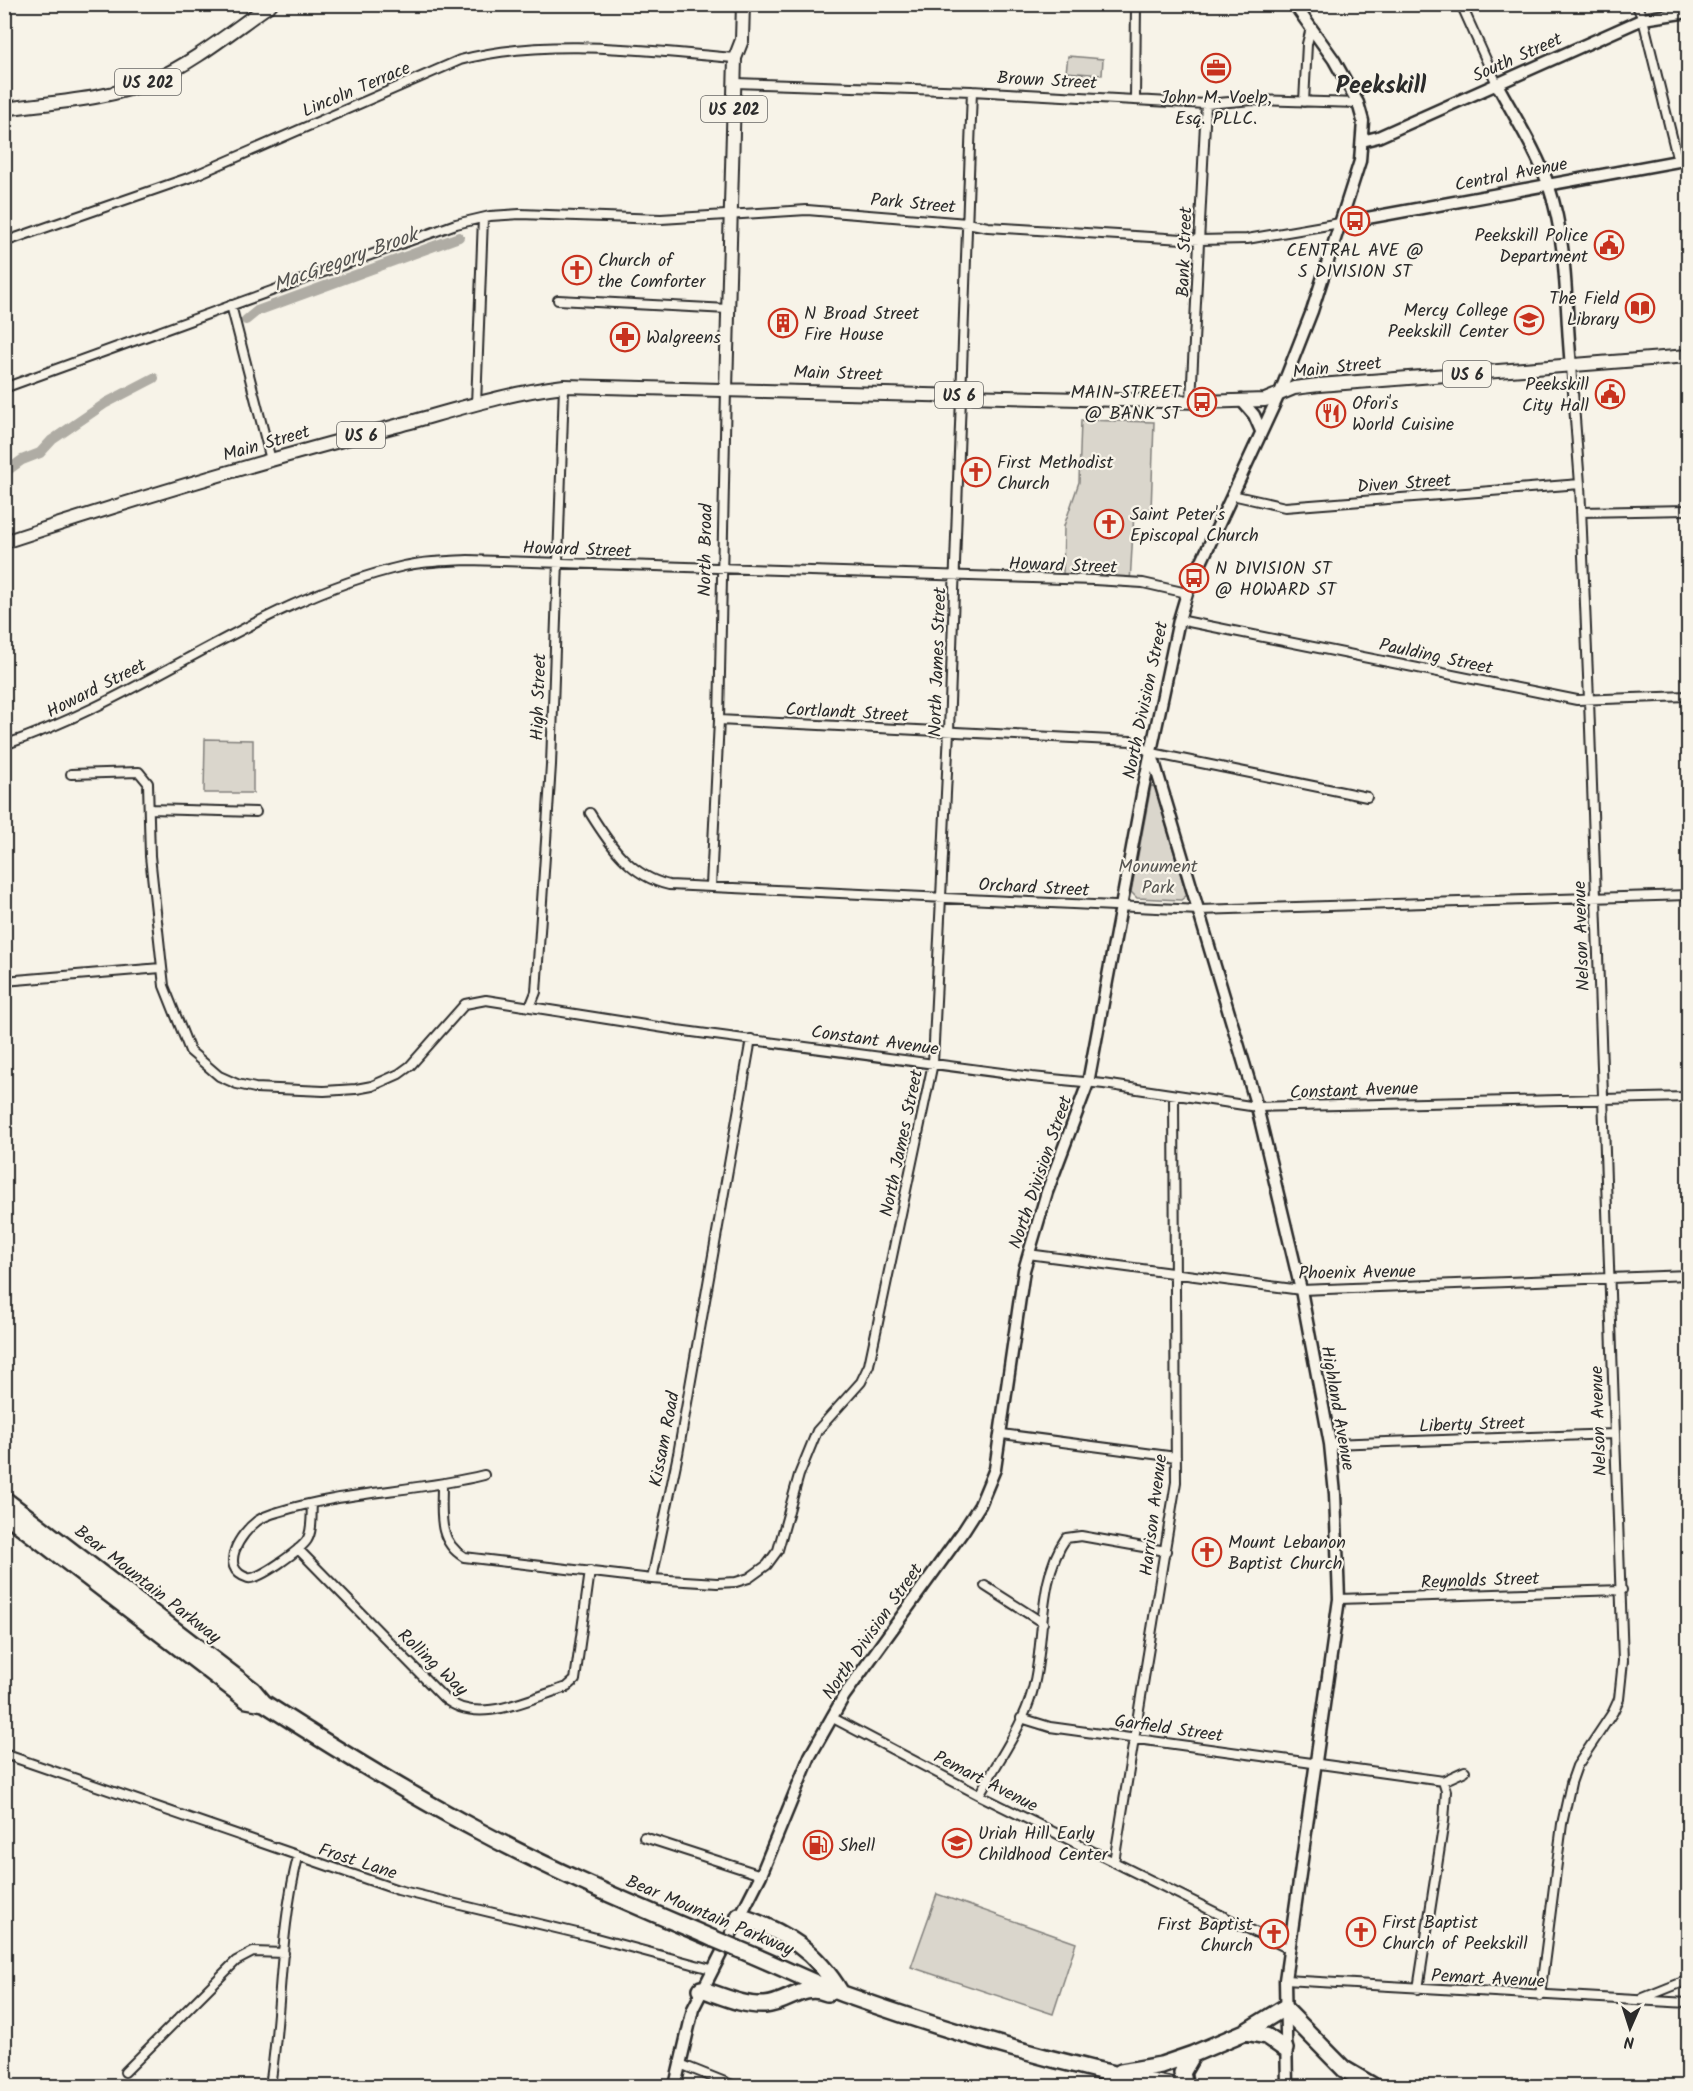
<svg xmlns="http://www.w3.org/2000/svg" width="1693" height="2091" font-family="Kalam,sans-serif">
<rect width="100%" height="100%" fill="#f7f3e8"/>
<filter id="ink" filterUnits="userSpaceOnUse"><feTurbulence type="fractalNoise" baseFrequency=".0167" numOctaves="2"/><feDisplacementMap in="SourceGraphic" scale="12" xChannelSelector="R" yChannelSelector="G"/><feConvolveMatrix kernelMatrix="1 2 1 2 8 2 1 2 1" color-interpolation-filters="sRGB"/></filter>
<g filter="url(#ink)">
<path fill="#dad6cc" stroke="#82807c" stroke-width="1.5" d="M 1068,56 L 1103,59 L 1102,75 L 1066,72 Z
M 1081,420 L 1154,422 L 1151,511 L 1134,513 L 1130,583 L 1063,576 L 1064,526 L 1079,482 Z
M 205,739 L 253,740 L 253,793 L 204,793 Z
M 1151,786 L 1155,787 L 1186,893 L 1186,896 L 1181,900 L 1137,898 L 1131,892 Z
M 937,1894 L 1076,1943 L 1053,2014 L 911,1967 Z"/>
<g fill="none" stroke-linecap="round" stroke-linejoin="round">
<path stroke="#afaca4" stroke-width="10" d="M 246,320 L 257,311 L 459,237
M 4,473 L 22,460 L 40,453 L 52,440 L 106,403 L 154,378"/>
<g stroke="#2b2b2b" stroke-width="12">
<path id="street" d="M 1461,4 L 1497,84
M 1636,4 L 1643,19 L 1678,161 L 1681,161
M 735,83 L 972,91 L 1206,104 L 1253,100 L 1358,103
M 1135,99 L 1136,4
M 1304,102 L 1307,44 L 1311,28
M 4,242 L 191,177 L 460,60 C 546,37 647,51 735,58
M 558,300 L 728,309
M 231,305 L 271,460
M 4,388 L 456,224 L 490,216 L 520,214 L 661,219 L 807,210 L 967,223 L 988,227 L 1199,240 L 1247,239 L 1340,223
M 1191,401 L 1206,104
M 476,405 L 483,218
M 1232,495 L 1285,507 L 1580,484
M 1581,512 L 1688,510
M 1179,620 L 1577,700 L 1688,696
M 719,720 L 1131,741 L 1152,753 L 1367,797
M 4,745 C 143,699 260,599 404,566 C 425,561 447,561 468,560 L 1094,580 L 1143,583 L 1187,593
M 71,774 L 139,772 L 148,783 L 150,856 L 164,986 L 190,1051 L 219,1076 L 237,1084 L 255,1088 L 324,1091 L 356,1089 L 372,1086 L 399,1074 L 410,1066 L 465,1004 L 486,1000 L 677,1030 L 1032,1077 L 1104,1084 L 1257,1107 L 1688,1097
M 150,809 L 256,812
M 590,813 C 610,845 630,876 669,885 L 1199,910 L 1688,895
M 711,886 L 719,720 L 726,389
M 4,981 L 161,968
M 530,1007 L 536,992 L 551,765 L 564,386
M 1028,1254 L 1301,1290 L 1688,1275
M 1002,1434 L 1176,1457
M 1330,1444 L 1615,1434
M 442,1485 C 442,1513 437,1541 464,1557 L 652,1579 L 717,1583 L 736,1582 L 749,1578 L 767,1565 L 778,1550 L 799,1475 L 817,1431 L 861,1382 L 869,1365 L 933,1063 L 949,731 L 972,91
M 312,1504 C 311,1514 313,1530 307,1540 C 301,1549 258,1581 248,1578 C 217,1568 241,1533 257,1521 C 263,1517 271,1514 278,1512 C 345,1491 416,1492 484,1475
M 298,1549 L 444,1698 C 478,1727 530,1698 567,1687 L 575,1680 L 590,1571
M 652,1579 L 678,1454 L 751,1039
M 985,1586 L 1043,1623
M 1339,1599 L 1622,1590
M 831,1717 L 979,1795 L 1289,1949
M 1021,1718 L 1050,1727 L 1443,1781 L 1465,1771
M 4,1754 L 398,1890 L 585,1935 L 711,1969
M 979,1795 C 995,1766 1018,1733 1029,1702 C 1047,1653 1035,1582 1066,1538 L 1081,1536 L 1166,1551
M 644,1837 L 761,1875
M 1114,1862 L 1176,1482 L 1174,1095
M 1285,1980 L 1688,2003
M 1418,1989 L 1444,1821 L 1446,1791 L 1443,1781
M 1540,1996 L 1562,1824 L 1571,1783 L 1577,1766 L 1613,1712 L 1619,1699 L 1623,1661 L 1589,700 L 1580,484 L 1571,366
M 1643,1998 L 1688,1980
M 680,2064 L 735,2086
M 125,2072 L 236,1961 L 253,1952 L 284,1953
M 270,2086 C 282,2010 279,1932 298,1857"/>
</g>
<g stroke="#2b2b2b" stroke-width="15">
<path id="secondary" d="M 1497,84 C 1514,116 1538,153 1549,187 C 1568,243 1565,307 1571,366
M 1362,141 L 1378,137 L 1643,19 L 1688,12
M 1340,223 L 1678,161 L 1688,156
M 1241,400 L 1254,415 L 1261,431
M 1152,755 L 1257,1107 L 1301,1290 L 1330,1444 L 1335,1494 L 1339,1599 L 1285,1980 L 1287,2086
M 675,2086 L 693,2009 L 761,1875 L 810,1756 L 844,1696 L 964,1530 L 980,1505 L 995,1469 L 1024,1270 L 1047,1192 L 1088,1083 L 1143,789 L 1179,620 L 1187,593 L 1281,390 L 1312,311 L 1360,161 L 1363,121 L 1358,103 L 1334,60 L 1294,4"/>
</g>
<g stroke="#2b2b2b" stroke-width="16">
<path id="primary" d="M 4,109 C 53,102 109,100 154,80 C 196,61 233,30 271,4
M 726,389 L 735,58 L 742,40 L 743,4
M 4,542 C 132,500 261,461 392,427 C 449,412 505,393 564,386 L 1202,402 L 1265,400 L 1294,388 L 1319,385 L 1688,356"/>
</g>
<g stroke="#2b2b2b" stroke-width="20">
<path id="highway" d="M 4,1499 L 253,1690 L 264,1703
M 4,1513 L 247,1700 L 264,1703 C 334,1748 405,1792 479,1831 C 555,1872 635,1905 714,1939
M 739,1916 C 785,1931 816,1951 841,1993
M 738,1949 C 773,1963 808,1981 843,1994 C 950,2032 1060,2065 1172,2086
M 701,1989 C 722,1996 743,2006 765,2005 C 789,2003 802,1983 827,1993
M 1245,2032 L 1266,2036 L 1285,2049
M 1121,2072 L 1161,2065 L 1193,2054 L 1245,2032 L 1284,2008 L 1344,2069 L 1373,2086
M 1185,2086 L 1182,2073 L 1193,2054"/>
</g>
<use href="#street" stroke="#f7f3e8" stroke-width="8"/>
<use href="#secondary" stroke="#f7f3e8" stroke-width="10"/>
<use href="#primary" stroke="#f7f3e8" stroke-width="12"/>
<use href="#highway" stroke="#f7f3e8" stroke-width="15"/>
<g stroke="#2b2b2b" stroke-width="20" stroke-linecap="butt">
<path id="highway-bridge" d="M 714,1939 L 738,1949"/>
</g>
<use href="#highway-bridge" stroke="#f7f3e8" stroke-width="15"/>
</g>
</g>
<defs>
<g id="office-ring" transform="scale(1.5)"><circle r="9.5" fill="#f7f3e8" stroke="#c8321e" stroke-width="1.5"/><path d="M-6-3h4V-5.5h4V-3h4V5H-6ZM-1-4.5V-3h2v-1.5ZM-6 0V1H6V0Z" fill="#c8321e"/></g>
<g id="bus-ring" transform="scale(1.5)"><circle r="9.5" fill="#f7f3e8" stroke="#c8321e" stroke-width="1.5"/><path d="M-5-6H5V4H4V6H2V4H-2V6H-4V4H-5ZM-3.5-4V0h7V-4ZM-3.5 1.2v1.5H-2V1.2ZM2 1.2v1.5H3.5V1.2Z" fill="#c8321e"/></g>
<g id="civic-ring" transform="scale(1.5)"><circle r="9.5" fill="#f7f3e8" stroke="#c8321e" stroke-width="1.5"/><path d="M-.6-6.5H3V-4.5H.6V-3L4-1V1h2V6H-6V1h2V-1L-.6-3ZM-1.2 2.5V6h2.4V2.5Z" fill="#c8321e"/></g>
<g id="church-ring" transform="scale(1.5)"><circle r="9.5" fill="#f7f3e8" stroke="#c8321e" stroke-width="1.5"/><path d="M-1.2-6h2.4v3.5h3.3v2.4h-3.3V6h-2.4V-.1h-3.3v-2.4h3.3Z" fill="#c8321e"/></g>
<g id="library-ring" transform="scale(1.5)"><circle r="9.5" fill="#f7f3e8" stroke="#c8321e" stroke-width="1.5"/><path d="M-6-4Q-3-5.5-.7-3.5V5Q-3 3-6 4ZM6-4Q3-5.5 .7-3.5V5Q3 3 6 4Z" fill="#c8321e"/></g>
<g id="school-ring" transform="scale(1.5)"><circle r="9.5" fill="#f7f3e8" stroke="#c8321e" stroke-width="1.5"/><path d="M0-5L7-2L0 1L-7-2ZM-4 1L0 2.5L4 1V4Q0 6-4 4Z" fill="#c8321e"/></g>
<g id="building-ring" transform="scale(1.5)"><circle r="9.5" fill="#f7f3e8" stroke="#c8321e" stroke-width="1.5"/><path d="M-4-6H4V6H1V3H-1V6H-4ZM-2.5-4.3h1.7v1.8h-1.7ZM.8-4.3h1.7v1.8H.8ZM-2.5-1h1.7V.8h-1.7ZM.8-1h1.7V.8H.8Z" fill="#c8321e"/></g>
<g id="pharmacy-ring" transform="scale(1.5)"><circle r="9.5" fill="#f7f3e8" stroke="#c8321e" stroke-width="1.5"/><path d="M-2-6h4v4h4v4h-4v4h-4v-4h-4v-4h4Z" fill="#c8321e"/></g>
<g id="restaurant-ring" transform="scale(1.5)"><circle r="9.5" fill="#f7f3e8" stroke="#c8321e" stroke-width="1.5"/><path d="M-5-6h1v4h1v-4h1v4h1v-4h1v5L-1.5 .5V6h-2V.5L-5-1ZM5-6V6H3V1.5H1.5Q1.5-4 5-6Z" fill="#c8321e"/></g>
<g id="fuel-ring" transform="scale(1.5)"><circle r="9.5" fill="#f7f3e8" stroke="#c8321e" stroke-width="1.5"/><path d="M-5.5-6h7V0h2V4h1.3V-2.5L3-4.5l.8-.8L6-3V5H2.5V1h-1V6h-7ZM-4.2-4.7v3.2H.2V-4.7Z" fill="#c8321e"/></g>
</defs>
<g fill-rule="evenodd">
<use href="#office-ring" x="1216" y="68"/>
<use href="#bus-ring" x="1355" y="221"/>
<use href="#civic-ring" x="1609" y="245"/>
<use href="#church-ring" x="577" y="270"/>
<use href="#library-ring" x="1640" y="308"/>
<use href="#school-ring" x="1529" y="320"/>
<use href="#building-ring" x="783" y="323"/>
<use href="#pharmacy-ring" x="625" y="337"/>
<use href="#civic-ring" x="1610" y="394"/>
<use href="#bus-ring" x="1202" y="402"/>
<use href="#restaurant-ring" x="1331" y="413"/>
<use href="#church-ring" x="976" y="472"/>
<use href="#church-ring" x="1109" y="524"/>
<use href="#bus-ring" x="1194" y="578"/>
<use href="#church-ring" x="1207" y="1552"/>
<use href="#school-ring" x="957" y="1843"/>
<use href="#fuel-ring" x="818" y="1845"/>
<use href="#church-ring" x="1361" y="1932"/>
<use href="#church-ring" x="1274" y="1934"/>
</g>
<g text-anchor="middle" stroke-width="4.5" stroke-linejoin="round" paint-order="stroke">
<g fill="#f7f3e8" stroke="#686764" stroke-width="1.5">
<rect x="115" y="69" width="66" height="26" rx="4.5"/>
<rect x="701" y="96" width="66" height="26" rx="4.5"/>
<rect x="1443" y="361" width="48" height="26" rx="4.5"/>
<rect x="935" y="382" width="48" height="26" rx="4.5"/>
<rect x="337" y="422" width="48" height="26" rx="4.5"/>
</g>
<g font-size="16" font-weight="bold" fill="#2b2b2b">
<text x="148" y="88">US 202</text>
<text x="734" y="115">US 202</text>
<text x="1467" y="380">US 6</text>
<text x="959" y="401">US 6</text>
<text x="361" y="441">US 6</text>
</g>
<g font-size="18" fill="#2b2b2b" stroke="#f7f3e8">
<text transform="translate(1517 57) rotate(-24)" y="6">South Street</text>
<text transform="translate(1047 80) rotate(3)" y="6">Brown Street</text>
<text transform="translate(356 89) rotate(-23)" y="6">Lincoln Terrace</text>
<text transform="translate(1511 174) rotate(-11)" y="6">Central Avenue</text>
<text transform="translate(913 203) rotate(5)" y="6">Park Street</text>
<text transform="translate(1184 252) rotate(-88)" y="6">Bank Street</text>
<text transform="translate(1337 367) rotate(-6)" y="6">Main Street</text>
<text transform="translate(838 373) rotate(2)" y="6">Main Street</text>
<text transform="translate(266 443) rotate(-16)" y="6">Main Street</text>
<text transform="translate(1404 483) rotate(-4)" y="6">Diven Street</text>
<text transform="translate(577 549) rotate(2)" y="6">Howard Street</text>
<text transform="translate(705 550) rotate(-89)" y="6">North Broad</text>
<text transform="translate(1063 565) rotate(2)" y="6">Howard Street</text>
<text transform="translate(1436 656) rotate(12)" y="6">Paulding Street</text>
<text transform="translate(937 662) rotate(-88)" y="6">North James Street</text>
<text transform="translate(96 688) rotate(-27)" y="6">Howard Street</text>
<text transform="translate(538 697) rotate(-88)" y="6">High Street</text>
<text transform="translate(1145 700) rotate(-78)" y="6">North Division Street</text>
<text transform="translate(847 712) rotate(3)" y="6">Cortlandt Street</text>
<text transform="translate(1034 887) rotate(3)" y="6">Orchard Street</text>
<text transform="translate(1581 936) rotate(-92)" y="6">Nelson Avenue</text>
<text transform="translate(875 1040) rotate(8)" y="6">Constant Avenue</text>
<text transform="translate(1354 1090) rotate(-2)" y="6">Constant Avenue</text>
<text transform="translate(901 1143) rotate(-78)" y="6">North James Street</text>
<text transform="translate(1040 1172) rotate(-71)" y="6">North Division Street</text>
<text transform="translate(1357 1272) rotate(-1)" y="6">Phoenix Avenue</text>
<text transform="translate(1338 1408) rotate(80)" y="6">Highland Avenue</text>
<text transform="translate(1598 1421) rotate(-92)" y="6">Nelson Avenue</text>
<text transform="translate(1472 1424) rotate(-2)" y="6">Liberty Street</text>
<text transform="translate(664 1439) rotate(-79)" y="6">Kissam Road</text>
<text transform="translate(1153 1515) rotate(-83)" y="6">Harrison Avenue</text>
<text transform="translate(1480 1580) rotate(-2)" y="6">Reynolds Street</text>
<text transform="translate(148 1584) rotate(38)" y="6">Bear Mountain Parkway</text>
<text transform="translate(872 1631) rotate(-55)" y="6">North Division Street</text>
<text transform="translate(433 1662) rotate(43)" y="6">Rolling Way</text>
<text transform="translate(1169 1728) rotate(8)" y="6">Garfield Street</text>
<text transform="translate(986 1781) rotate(27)" y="6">Pemart Avenue</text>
<text transform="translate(358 1861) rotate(18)" y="6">Frost Lane</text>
<text transform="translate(710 1915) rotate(23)" y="6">Bear Mountain Parkway</text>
<text transform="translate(1488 1978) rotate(3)" y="6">Pemart Avenue</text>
</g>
<g font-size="18" fill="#2b2b2b" stroke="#f7f3e8" text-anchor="start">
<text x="1216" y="103" text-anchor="middle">John M. Voelp,<tspan x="1216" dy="21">Esq. PLLC.</tspan></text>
<text x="1588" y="241" text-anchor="end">Peekskill Police<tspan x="1588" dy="21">Department</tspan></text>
<text x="1355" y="256" text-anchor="middle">CENTRAL AVE @<tspan x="1355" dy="21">S DIVISION ST</tspan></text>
<text x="598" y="266">Church of<tspan x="598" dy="21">the Comforter</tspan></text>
<text x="1619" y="304" text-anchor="end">The Field<tspan x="1619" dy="21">Library</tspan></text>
<text x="1508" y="316" text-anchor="end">Mercy College<tspan x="1508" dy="21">Peekskill Center</tspan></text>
<text x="804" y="319">N Broad Street<tspan x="804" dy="21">Fire House</tspan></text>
<text x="646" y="343">Walgreens</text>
<text x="1589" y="390" text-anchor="end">Peekskill<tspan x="1589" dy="21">City Hall</tspan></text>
<text x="1181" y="398" text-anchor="end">MAIN STREET<tspan x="1181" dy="21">@ BANK ST</tspan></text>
<text x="1352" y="409">Ofori's<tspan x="1352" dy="21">World Cuisine</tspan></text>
<text x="997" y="468">First Methodist<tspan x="997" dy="21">Church</tspan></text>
<text x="1130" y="520">Saint Peter's<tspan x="1130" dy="21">Episcopal Church</tspan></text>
<text x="1215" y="574">N DIVISION ST<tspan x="1215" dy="21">@ HOWARD ST</tspan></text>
<text x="1228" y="1548">Mount Lebanon<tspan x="1228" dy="21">Baptist Church</tspan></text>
<text x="978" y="1839">Uriah Hill Early<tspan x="978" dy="21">Childhood Center</tspan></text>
<text x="839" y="1851">Shell</text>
<text x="1382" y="1928">First Baptist<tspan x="1382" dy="21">Church of Peekskill</tspan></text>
<text x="1253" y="1930" text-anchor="end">First Baptist<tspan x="1253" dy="21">Church</tspan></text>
</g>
<g font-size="18" fill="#575653" stroke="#f7f3e8">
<text x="1158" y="872">Monument<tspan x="1158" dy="21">Park</tspan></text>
</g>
<g font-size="20" font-style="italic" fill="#53524f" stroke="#f7f3e8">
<text transform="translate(345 259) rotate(-20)" y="7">MacGregory Brook</text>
</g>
<g font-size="24" font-weight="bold" fill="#2b2b2b" stroke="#f7f3e8">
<text x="1381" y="93">Peekskill</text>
</g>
</g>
<rect width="1693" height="2091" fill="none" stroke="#f7f3e8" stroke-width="24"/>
<rect x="12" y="12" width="1669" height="2067" fill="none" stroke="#2b2b2b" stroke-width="2" filter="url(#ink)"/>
<g transform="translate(1630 2028) rotate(183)" stroke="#f7f3e8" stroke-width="4.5" paint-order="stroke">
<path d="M0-4.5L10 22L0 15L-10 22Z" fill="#2b2b2b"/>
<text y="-9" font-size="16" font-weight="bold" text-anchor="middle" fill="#2b2b2b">N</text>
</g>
</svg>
